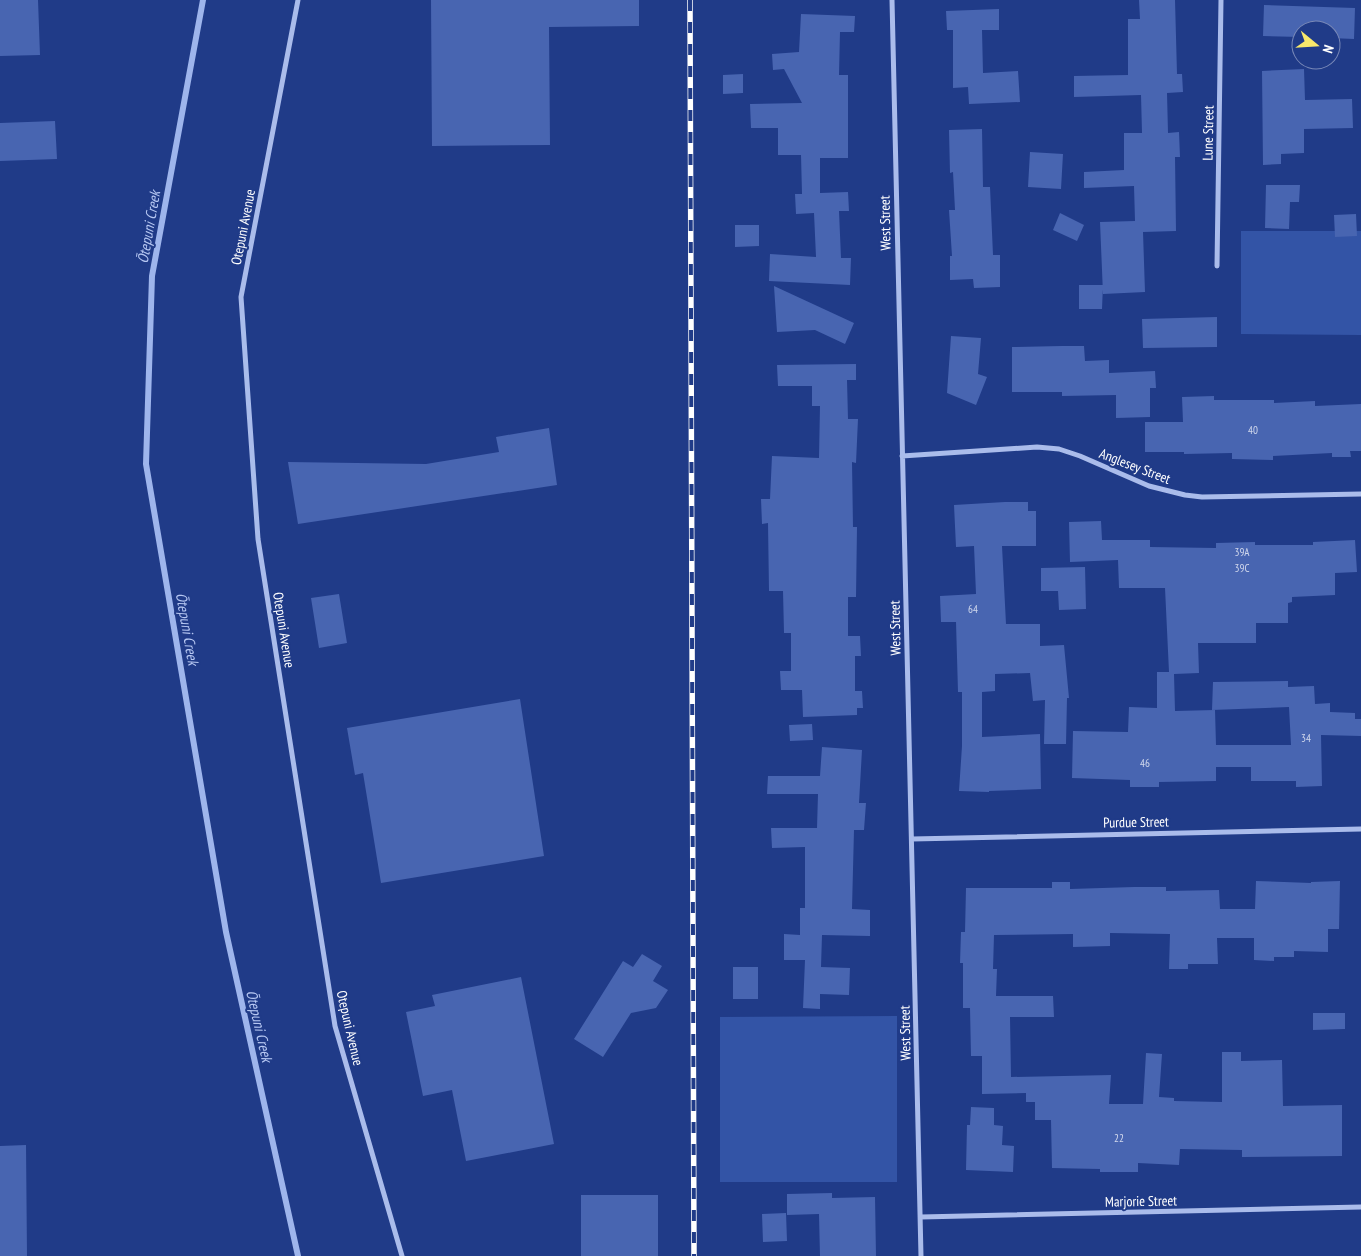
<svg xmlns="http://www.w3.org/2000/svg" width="1361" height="1256" font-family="'PT Sans Narrow',sans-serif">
<rect width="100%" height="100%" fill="#203b88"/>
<path fill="#3354a6" d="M 1241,231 L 1361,231 L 1361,335 L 1241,334 Z
M 897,1016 L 897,1182 L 720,1182 L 720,1017 Z"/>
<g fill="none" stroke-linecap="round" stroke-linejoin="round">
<path stroke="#9eb5ec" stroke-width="6" d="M 203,0 L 152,276 L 146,464 L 226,932 L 298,1256"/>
</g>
<path fill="#4865b1" d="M 0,0 L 38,0 L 40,55 L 0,56 Z
M 431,0 L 639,0 L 639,26 L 549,27 L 550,145 L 432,146 Z
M 1139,0 L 1175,0 L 1177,74 L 1182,74 L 1183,92 L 1167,93 L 1168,133 L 1179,132 L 1180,157 L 1175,157 L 1176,231 L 1143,232 L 1145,292 L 1103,294 L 1100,222 L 1135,221 L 1134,186 L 1084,188 L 1084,172 L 1124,170 L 1124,133 L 1142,133 L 1141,95 L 1074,97 L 1074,76 L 1128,75 L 1128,19 L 1140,19 Z
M 1264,5 L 1355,8 L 1354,39 L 1331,38 L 1331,30 L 1301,30 L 1301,37 L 1263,36 Z
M 999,9 L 999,30 L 982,30 L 983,73 L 1018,71 L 1020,102 L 969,104 L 968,87 L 953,88 L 953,30 L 947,30 L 946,11 Z
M 801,14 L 855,16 L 854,32 L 840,32 L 839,75 L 848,75 L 848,158 L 820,158 L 820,193 L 848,192 L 849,211 L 839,211 L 841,258 L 851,258 L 850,285 L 769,281 L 770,254 L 816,257 L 814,213 L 796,214 L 795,194 L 802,194 L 801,155 L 778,155 L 778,128 L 751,128 L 750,104 L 802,103 L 784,69 L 773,70 L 772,54 L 799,52 Z
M 1304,69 L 1305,100 L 1352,99 L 1353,128 L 1304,129 L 1304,153 L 1281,154 L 1281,164 L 1263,165 L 1262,71 Z
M 743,74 L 743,93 L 723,94 L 723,75 Z
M 55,121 L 57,159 L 0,161 L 0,123 Z
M 982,129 L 983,187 L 990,187 L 993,255 L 1000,255 L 1000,287 L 974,288 L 973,279 L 950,280 L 950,256 L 952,256 L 949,210 L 955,210 L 953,172 L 950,173 L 949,130 Z
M 1030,152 L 1063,154 L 1061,189 L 1028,187 Z
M 1266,185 L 1300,185 L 1299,202 L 1290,202 L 1289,229 L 1265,228 Z
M 1060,213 L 1084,225 L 1077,241 L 1053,230 Z
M 1356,214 L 1357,236 L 1335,237 L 1334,215 Z
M 735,225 L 759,225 L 759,246 L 735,247 Z
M 1079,285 L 1103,285 L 1102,309 L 1079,309 Z
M 774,286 L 854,323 L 845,344 L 815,330 L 777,332 Z
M 1217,317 L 1217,347 L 1143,348 L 1142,319 Z
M 951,336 L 981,338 L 978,374 L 987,377 L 976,405 L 947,393 Z
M 1062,346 L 1084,346 L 1085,361 L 1109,360 L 1109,373 L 1155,371 L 1156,388 L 1150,388 L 1150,417 L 1116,418 L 1116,395 L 1062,396 L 1062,392 L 1012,392 L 1012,347 Z
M 856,364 L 856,380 L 847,380 L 848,419 L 858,419 L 856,463 L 852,462 L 853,527 L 857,527 L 856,597 L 848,597 L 848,636 L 860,636 L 861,656 L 855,656 L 855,691 L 862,691 L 863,708 L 857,708 L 857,715 L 803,717 L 802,690 L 781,690 L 780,671 L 791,671 L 791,633 L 784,633 L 783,591 L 769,591 L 768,523 L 762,524 L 761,499 L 770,499 L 772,456 L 819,458 L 820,406 L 812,406 L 812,386 L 778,386 L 777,365 Z
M 1214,396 L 1214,400 L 1274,400 L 1274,403 L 1315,401 L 1315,406 L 1361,404 L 1361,451 L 1350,451 L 1351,457 L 1332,457 L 1332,453 L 1273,456 L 1273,460 L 1232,459 L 1232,453 L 1184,454 L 1184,452 L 1145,452 L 1145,422 L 1183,422 L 1182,397 Z
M 549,428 L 557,485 L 298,524 L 288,462 L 426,464 L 499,452 L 496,437 Z
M 1005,502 L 1028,502 L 1028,511 L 1036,511 L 1036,546 L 1002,546 L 1006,624 L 1040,624 L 1040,646 L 1064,645 L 1069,698 L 1067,698 L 1066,744 L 1044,744 L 1045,700 L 1033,701 L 1030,673 L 995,674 L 995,691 L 982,692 L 982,737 L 1040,734 L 1041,789 L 989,791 L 989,792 L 959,791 L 962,746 L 962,692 L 958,692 L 956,622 L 941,622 L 940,596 L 976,594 L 974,546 L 956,547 L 954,505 Z
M 1101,521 L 1102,540 L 1150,540 L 1150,547 L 1216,548 L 1216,543 L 1255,542 L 1255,545 L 1313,545 L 1313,542 L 1355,540 L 1357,572 L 1335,573 L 1335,595 L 1292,597 L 1292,602 L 1288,603 L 1288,623 L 1256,623 L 1256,643 L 1198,643 L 1199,673 L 1174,674 L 1175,711 L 1215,710 L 1216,745 L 1291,745 L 1289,707 L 1212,710 L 1213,682 L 1288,681 L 1288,687 L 1314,686 L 1315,704 L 1330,703 L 1330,712 L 1355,713 L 1355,719 L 1361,719 L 1361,736 L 1321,735 L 1322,786 L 1296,787 L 1296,781 L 1251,781 L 1251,767 L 1216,767 L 1216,781 L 1159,782 L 1159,787 L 1130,787 L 1130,780 L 1072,778 L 1073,731 L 1128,732 L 1129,707 L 1157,708 L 1157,672 L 1169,672 L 1165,588 L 1119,588 L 1118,560 L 1070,562 L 1069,522 Z
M 1085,567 L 1086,609 L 1059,610 L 1058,591 L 1041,591 L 1041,568 Z
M 339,594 L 347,643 L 319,648 L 311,598 Z
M 520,699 L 544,856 L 381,883 L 363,773 L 355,775 L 347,728 Z
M 812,724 L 813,740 L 790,741 L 789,725 Z
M 822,747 L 862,750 L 859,803 L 866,803 L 864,830 L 854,830 L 852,909 L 870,910 L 870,936 L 822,935 L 821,967 L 850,968 L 849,995 L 820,994 L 820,1009 L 803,1008 L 805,960 L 784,960 L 784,934 L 800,935 L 800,908 L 805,908 L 805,847 L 772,848 L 771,828 L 817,828 L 818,794 L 767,794 L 768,776 L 820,776 Z
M 1256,881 L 1311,883 L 1311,882 L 1340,881 L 1339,929 L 1328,929 L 1328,952 L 1294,951 L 1294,957 L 1274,957 L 1274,961 L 1254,960 L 1254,938 L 1217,938 L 1218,964 L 1188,964 L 1188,969 L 1169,969 L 1170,934 L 1110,933 L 1110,946 L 1073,947 L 1073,934 L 994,935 L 993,969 L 997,969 L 996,996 L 1053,996 L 1054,1017 L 1010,1017 L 1011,1077 L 1111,1075 L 1109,1104 L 1143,1104 L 1146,1053 L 1162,1054 L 1159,1097 L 1174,1098 L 1174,1101 L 1222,1102 L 1222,1052 L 1241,1052 L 1241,1061 L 1282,1060 L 1283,1106 L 1342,1105 L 1342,1156 L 1242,1157 L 1242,1150 L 1180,1149 L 1179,1165 L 1138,1163 L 1138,1172 L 1100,1172 L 1100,1169 L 1052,1168 L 1051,1120 L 1035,1120 L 1035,1102 L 1026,1102 L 1026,1093 L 982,1094 L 982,1056 L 971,1056 L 970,1008 L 963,1008 L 963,963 L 960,963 L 961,932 L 965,932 L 966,888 L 1052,888 L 1052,882 L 1070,882 L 1070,889 L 1134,887 L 1166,887 L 1166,891 L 1219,890 L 1220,909 L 1255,909 Z
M 642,954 L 662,966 L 653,981 L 668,990 L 656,1008 L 631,1013 L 603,1057 L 574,1039 L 623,961 L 633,967 Z
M 733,967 L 758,967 L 758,999 L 733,999 Z
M 521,977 L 554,1144 L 466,1161 L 452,1090 L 423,1096 L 406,1012 L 435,1006 L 432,995 Z
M 1313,1013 L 1345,1013 L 1345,1029 L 1313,1030 Z
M 971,1107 L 994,1108 L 994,1125 L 1003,1126 L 1002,1145 L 1014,1146 L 1013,1172 L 966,1170 L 967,1125 L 970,1125 Z
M 26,1145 L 27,1256 L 0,1256 L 0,1146 Z
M 832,1193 L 832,1198 L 875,1197 L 876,1256 L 820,1256 L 819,1214 L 787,1215 L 787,1194 Z
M 581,1195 L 658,1195 L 658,1256 L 581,1256 Z
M 786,1213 L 787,1241 L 763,1242 L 762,1214 Z"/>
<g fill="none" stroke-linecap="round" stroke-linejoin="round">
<path stroke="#aabceb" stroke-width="5" d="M 298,0 L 241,297 L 258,539 L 335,1026 L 402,1256
M 892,0 L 921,1256
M 1217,266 L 1221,0
M 902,456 L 1037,447 L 1059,449 L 1080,456 L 1149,486 L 1185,495 L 1202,497 L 1361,494
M 912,839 L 1361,829
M 921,1217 L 1361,1207"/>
<g stroke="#fff" stroke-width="5.5">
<path id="rail" d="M 690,0 L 694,1256"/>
</g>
<use href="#rail" stroke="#203b88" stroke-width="4" stroke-dasharray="11" stroke-linecap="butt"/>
</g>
<g text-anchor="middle" stroke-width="4" stroke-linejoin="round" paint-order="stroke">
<g font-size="11" fill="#d1d8ec">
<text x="1253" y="434">40</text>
<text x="1242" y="556">39A</text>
<text x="1242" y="572">39C</text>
<text x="973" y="613">64</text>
<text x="1306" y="742">34</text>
<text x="1145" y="767">46</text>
<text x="1119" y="1142">22</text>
</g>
<g font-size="14" fill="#fff" stroke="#203b88">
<text transform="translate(1208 133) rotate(-89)" y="5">Lune Street</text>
<text transform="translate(885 223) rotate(-91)" y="5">West Street</text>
<text transform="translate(243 227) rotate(-79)" y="5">Otepuni Avenue</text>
<text transform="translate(1135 466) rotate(21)" y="5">Anglesey Street</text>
<text transform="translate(895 628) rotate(-91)" y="5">West Street</text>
<text transform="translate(284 630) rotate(81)" y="5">Otepuni Avenue</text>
<text transform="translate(1136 822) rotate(-1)" y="5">Purdue Street</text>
<text transform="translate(350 1028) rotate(77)" y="5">Otepuni Avenue</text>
<text transform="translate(905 1033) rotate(-91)" y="5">West Street</text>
<text transform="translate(1141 1201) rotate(-1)" y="5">Marjorie Street</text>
</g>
<g font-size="15" font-style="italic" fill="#b6c7f2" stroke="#203b88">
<text transform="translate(149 227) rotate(-80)" y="5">Ōtepuni Creek</text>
<text transform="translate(187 629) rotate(80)" y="5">Ōtepuni Creek</text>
<text transform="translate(259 1026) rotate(77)" y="5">Ōtepuni Creek</text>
</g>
</g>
<g transform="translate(1316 45) rotate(108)"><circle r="24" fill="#203b88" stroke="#7989b8"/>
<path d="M0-4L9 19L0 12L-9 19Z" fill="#f8e86b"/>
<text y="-8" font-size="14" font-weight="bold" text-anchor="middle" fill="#ffffff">N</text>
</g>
</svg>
